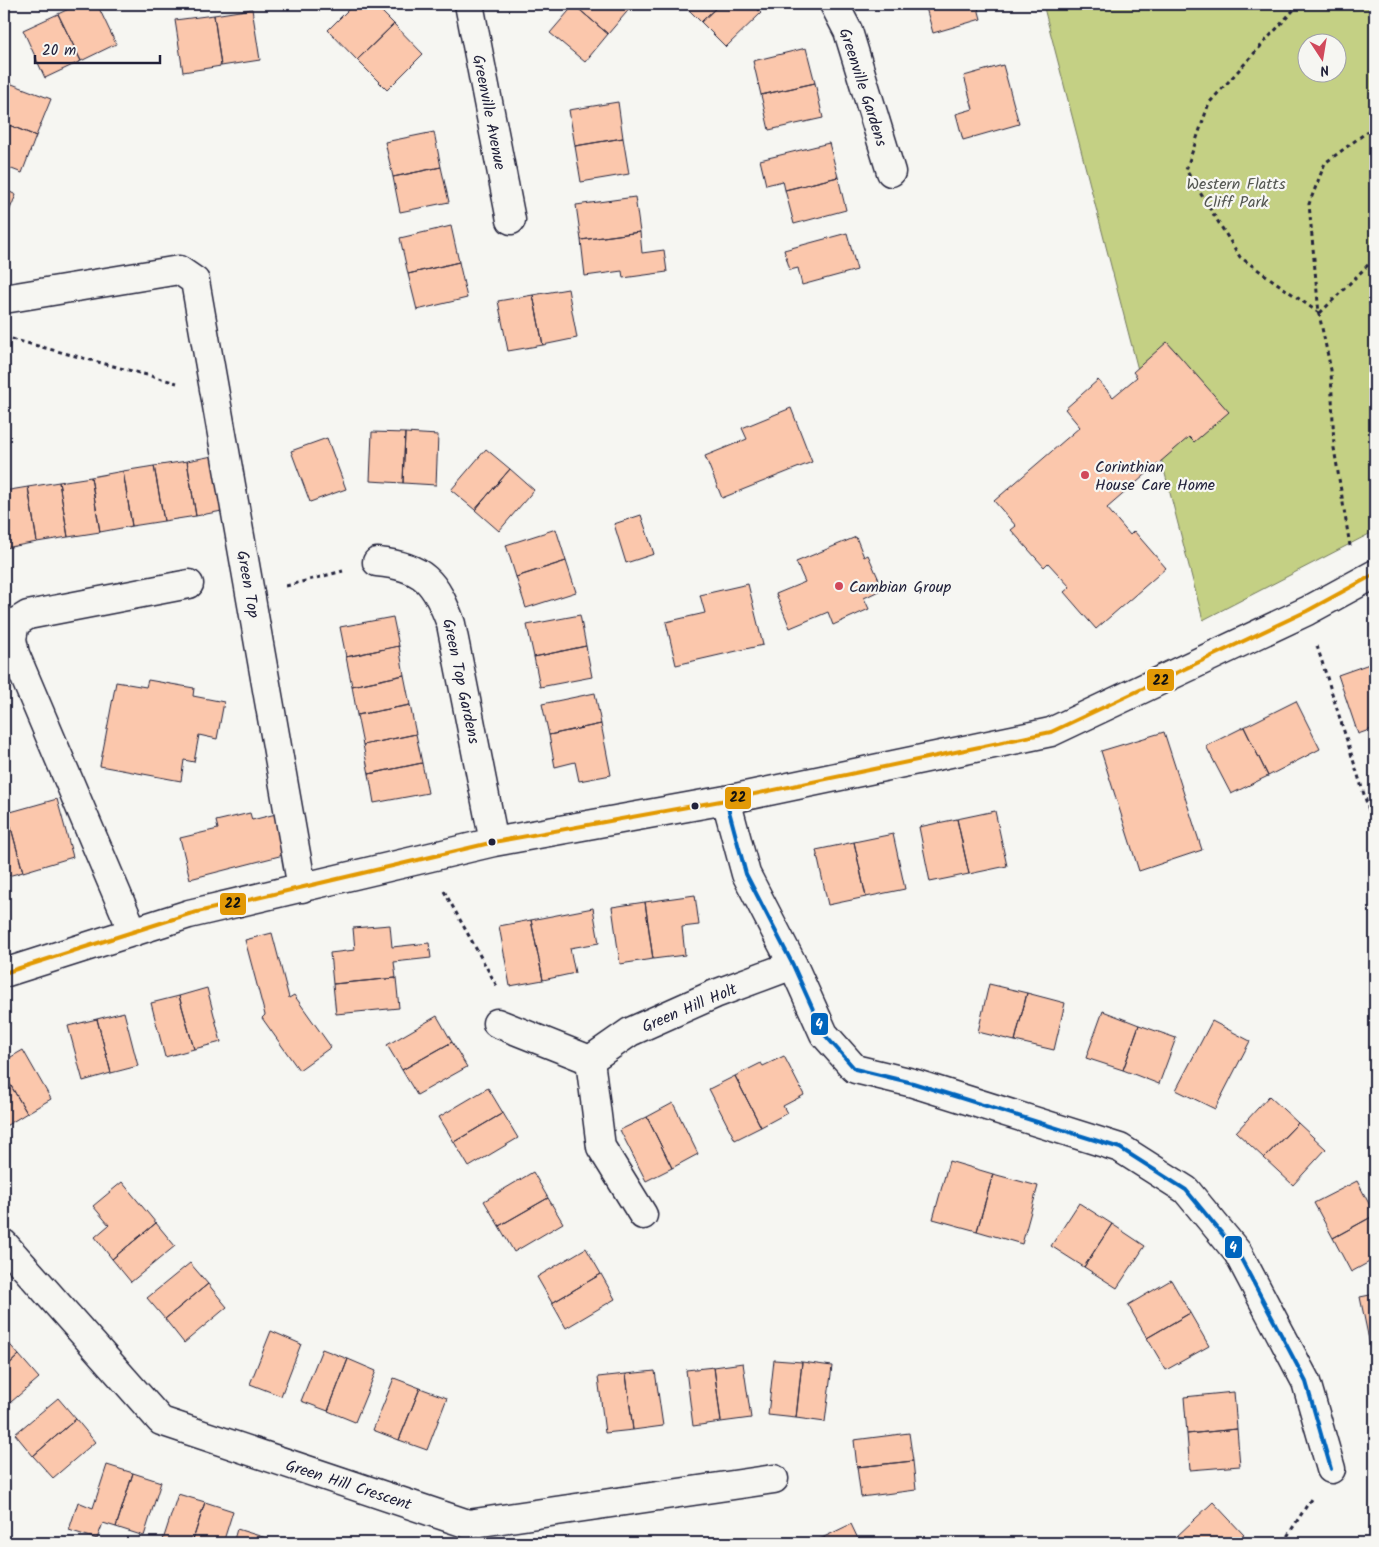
<svg xmlns="http://www.w3.org/2000/svg" width="1379" height="1547" font-family="Kalam,sans-serif">
<rect width="100%" height="100%" fill="#f6f6f2"/>
<filter id="ink" filterUnits="userSpaceOnUse"><feTurbulence type="fractalNoise" baseFrequency=".02" numOctaves="2"/><feDisplacementMap in="SourceGraphic" scale="10" xChannelSelector="R" yChannelSelector="G"/><feConvolveMatrix kernelMatrix="1 2 1 2 8 2 1 2 1" color-interpolation-filters="sRGB"/></filter>
<g filter="url(#ink)">
<path fill="#c4d084" stroke="#737960" fill-rule="evenodd" d="M 1043,4 L 1375,4 L 1375,531 L 1203,620 ZM 1306,42 L 1336,42 L 1336,72 L 1306,72 Z"/>
<path fill="#fbc7ac" stroke="#22223b" d="M 79,4 L 97,4 L 116,44 L 81,61 L 58,14 Z
M 354,4 L 374,4 L 394,24 L 357,60 L 328,30 Z
M 575,4 L 629,4 L 632,6 L 608,34 L 574,5 Z
M 683,4 L 720,4 L 701,22 Z
M 720,4 L 752,4 L 761,13 L 726,47 L 701,22 Z
M 925,4 L 977,4 L 981,19 L 933,33 Z
M 574,5 L 608,34 L 585,62 L 550,33 Z
M 252,9 L 260,60 L 221,66 L 214,15 Z
M 58,14 L 81,61 L 45,78 L 23,30 Z
M 214,15 L 221,66 L 183,72 L 175,20 Z
M 394,24 L 423,54 L 387,90 L 357,60 Z
M 806,48 L 815,83 L 761,95 L 753,61 Z
M 1003,65 L 1019,124 L 963,140 L 956,114 L 973,109 L 964,76 Z
M 4,81 L 51,99 L 36,136 L 4,123 Z
M 815,83 L 823,118 L 769,130 L 761,95 Z
M 618,102 L 623,138 L 575,146 L 569,110 Z
M 4,123 L 36,136 L 22,173 L 4,166 Z
M 434,132 L 441,167 L 393,177 L 385,142 Z
M 623,138 L 629,174 L 581,182 L 575,146 Z
M 829,143 L 838,177 L 785,190 L 783,181 L 766,185 L 760,160 Z
M 441,167 L 449,202 L 400,212 L 393,177 Z
M 838,177 L 846,210 L 794,224 L 785,190 Z
M 4,189 L 16,195 L 4,223 Z
M 635,197 L 640,232 L 581,240 L 576,205 Z
M 451,226 L 459,262 L 408,274 L 400,238 Z
M 640,232 L 642,253 L 664,250 L 667,272 L 623,278 L 622,271 L 585,276 L 581,240 Z
M 847,233 L 857,270 L 802,285 L 798,268 L 790,270 L 784,250 Z
M 459,262 L 467,298 L 417,310 L 408,274 Z
M 568,289 L 577,338 L 543,345 L 533,295 Z
M 533,295 L 543,345 L 508,351 L 498,301 Z
M 1167,342 L 1229,412 L 1194,442 L 1189,437 L 1107,508 L 1130,535 L 1134,531 L 1166,568 L 1096,629 L 1064,592 L 1070,587 L 1048,563 L 1044,567 L 1011,530 L 1016,526 L 994,501 L 1080,427 L 1065,409 L 1098,380 L 1113,397 L 1137,377 L 1133,372 Z
M 791,408 L 812,462 L 722,498 L 705,456 L 747,439 L 742,428 Z
M 372,432 L 405,433 L 403,483 L 370,481 Z
M 405,433 L 438,435 L 436,485 L 403,483 Z
M 327,438 L 346,489 L 310,502 L 291,451 Z
M 486,449 L 510,469 L 475,510 L 451,490 Z
M 218,455 L 227,510 L 196,516 L 187,461 Z
M 187,461 L 196,516 L 164,521 L 154,466 Z
M 154,466 L 164,521 L 132,526 L 123,471 Z
M 510,469 L 534,490 L 499,531 L 475,510 Z
M 123,471 L 132,526 L 100,532 L 91,477 Z
M 91,477 L 100,532 L 68,537 L 59,482 Z
M 59,482 L 68,537 L 37,542 L 28,487 Z
M 28,487 L 37,542 L 5,548 L 4,491 Z
M 641,515 L 654,554 L 626,563 L 614,524 Z
M 556,529 L 566,561 L 516,577 L 506,545 Z
M 856,537 L 864,557 L 868,555 L 883,589 L 864,598 L 869,609 L 833,625 L 828,612 L 790,628 L 776,594 L 805,582 L 796,562 Z
M 566,561 L 576,592 L 526,608 L 516,577 Z
M 748,584 L 763,645 L 676,665 L 666,622 L 705,613 L 700,595 Z
M 580,615 L 586,646 L 534,657 L 527,625 Z
M 393,617 L 399,646 L 346,657 L 340,627 Z
M 399,646 L 404,675 L 352,686 L 346,657 Z
M 586,646 L 592,677 L 540,687 L 534,657 Z
M 1375,662 L 1375,728 L 1358,734 L 1338,675 Z
M 404,675 L 410,705 L 357,715 L 352,686 Z
M 148,680 L 194,688 L 193,696 L 224,702 L 217,739 L 199,735 L 194,762 L 184,760 L 181,781 L 100,766 L 116,682 L 146,687 Z
M 595,693 L 601,724 L 549,735 L 542,704 Z
M 1296,701 L 1320,749 L 1268,776 L 1244,727 Z
M 410,705 L 416,734 L 363,745 L 357,715 Z
M 601,724 L 611,775 L 579,781 L 575,762 L 555,767 L 549,735 Z
M 1244,727 L 1268,776 L 1231,794 L 1206,746 Z
M 1164,732 L 1202,850 L 1139,871 L 1101,751 Z
M 416,734 L 422,763 L 369,774 L 363,745 Z
M 422,763 L 428,793 L 374,803 L 369,774 Z
M 57,799 L 73,857 L 23,872 L 7,813 Z
M 995,811 L 1007,866 L 969,874 L 957,819 Z
M 284,812 L 295,852 L 190,879 L 180,838 L 218,829 L 216,821 L 250,813 L 252,820 Z
M 7,813 L 23,872 L 4,877 L 4,814 Z
M 957,819 L 969,874 L 930,882 L 919,827 Z
M 893,834 L 905,889 L 866,897 L 854,842 Z
M 854,842 L 866,897 L 828,905 L 816,850 Z
M 695,895 L 699,925 L 682,927 L 685,955 L 653,959 L 645,902 Z
M 645,902 L 653,959 L 620,964 L 612,907 Z
M 593,908 L 599,943 L 570,948 L 575,973 L 543,980 L 531,920 Z
M 531,920 L 543,980 L 510,986 L 499,926 Z
M 390,925 L 392,947 L 429,943 L 431,958 L 394,962 L 396,978 L 333,984 L 330,953 L 355,950 L 353,928 Z
M 272,933 L 289,998 L 294,995 L 331,1047 L 299,1070 L 262,1018 L 265,1015 L 245,940 Z
M 396,978 L 399,1008 L 336,1014 L 333,984 Z
M 989,984 L 1027,993 L 1015,1041 L 978,1032 Z
M 207,988 L 221,1042 L 194,1049 L 179,996 Z
M 1027,993 L 1065,1003 L 1054,1050 L 1015,1041 Z
M 179,996 L 194,1049 L 165,1057 L 151,1003 Z
M 1103,1011 L 1139,1025 L 1123,1070 L 1086,1058 Z
M 124,1012 L 138,1066 L 111,1073 L 97,1019 Z
M 437,1016 L 452,1042 L 402,1070 L 387,1045 Z
M 97,1019 L 111,1073 L 83,1081 L 68,1026 Z
M 1212,1021 L 1250,1041 L 1215,1109 L 1176,1090 Z
M 1139,1025 L 1176,1038 L 1159,1084 L 1123,1070 Z
M 452,1042 L 467,1067 L 417,1095 L 402,1070 Z
M 23,1050 L 51,1099 L 27,1113 L 4,1074 L 4,1061 Z
M 784,1056 L 804,1095 L 783,1106 L 787,1113 L 761,1127 L 735,1076 L 761,1063 L 763,1066 Z
M 4,1074 L 27,1113 L 4,1127 Z
M 735,1076 L 761,1127 L 735,1140 L 709,1089 Z
M 488,1088 L 503,1113 L 454,1142 L 439,1117 Z
M 1269,1096 L 1298,1123 L 1264,1158 L 1236,1132 Z
M 673,1103 L 698,1154 L 672,1168 L 647,1117 Z
M 503,1113 L 518,1138 L 469,1167 L 454,1142 Z
M 647,1117 L 672,1168 L 646,1181 L 620,1130 Z
M 1298,1123 L 1326,1149 L 1293,1185 L 1264,1158 Z
M 949,1161 L 993,1174 L 977,1231 L 933,1219 Z
M 533,1172 L 548,1198 L 499,1226 L 484,1201 Z
M 993,1174 L 1038,1186 L 1022,1244 L 977,1231 Z
M 1357,1181 L 1375,1215 L 1333,1238 L 1314,1203 Z
M 122,1182 L 156,1223 L 112,1259 L 95,1237 L 109,1225 L 93,1206 Z
M 548,1198 L 563,1223 L 514,1252 L 499,1226 Z
M 1079,1203 L 1112,1224 L 1084,1267 L 1051,1246 Z
M 1375,1215 L 1375,1259 L 1351,1272 L 1333,1238 Z
M 156,1223 L 175,1246 L 131,1282 L 112,1259 Z
M 1112,1224 L 1145,1246 L 1117,1288 L 1084,1267 Z
M 586,1248 L 601,1274 L 552,1303 L 537,1277 Z
M 190,1263 L 208,1284 L 165,1319 L 147,1298 Z
M 601,1274 L 615,1299 L 566,1328 L 552,1303 Z
M 1171,1280 L 1190,1313 L 1147,1338 L 1128,1305 Z
M 208,1284 L 227,1307 L 184,1343 L 165,1319 Z
M 1375,1294 L 1375,1334 L 1368,1335 L 1360,1297 Z
M 1190,1313 L 1209,1346 L 1166,1370 L 1147,1338 Z
M 271,1331 L 301,1344 L 281,1396 L 250,1384 Z
M 1375,1334 L 1375,1371 L 1368,1335 Z
M 4,1338 L 19,1355 L 4,1369 Z
M 322,1349 L 348,1359 L 328,1411 L 301,1401 Z
M 19,1355 L 39,1378 L 4,1408 L 4,1369 Z
M 348,1359 L 376,1371 L 355,1422 L 328,1411 Z
M 774,1360 L 802,1362 L 796,1418 L 768,1415 Z
M 802,1362 L 832,1366 L 825,1422 L 796,1418 Z
M 743,1363 L 751,1418 L 721,1422 L 714,1367 Z
M 714,1367 L 721,1422 L 693,1426 L 686,1370 Z
M 655,1371 L 663,1426 L 633,1430 L 626,1374 Z
M 626,1374 L 633,1430 L 605,1433 L 598,1377 Z
M 394,1378 L 420,1388 L 399,1440 L 373,1430 Z
M 420,1388 L 447,1398 L 427,1450 L 399,1440 Z
M 1234,1392 L 1237,1429 L 1187,1434 L 1184,1397 Z
M 58,1398 L 76,1419 L 33,1456 L 15,1434 Z
M 76,1419 L 95,1442 L 53,1478 L 33,1456 Z
M 1237,1429 L 1240,1466 L 1190,1470 L 1187,1434 Z
M 909,1433 L 913,1461 L 857,1467 L 854,1440 Z
M 913,1461 L 916,1490 L 861,1497 L 857,1467 Z
M 107,1465 L 133,1473 L 116,1527 L 103,1523 L 97,1539 L 69,1530 L 78,1502 L 93,1508 Z
M 133,1473 L 161,1482 L 144,1536 L 116,1527 Z
M 178,1494 L 205,1502 L 192,1543 L 162,1543 Z
M 205,1502 L 233,1511 L 223,1543 L 192,1543 Z
M 1213,1502 L 1244,1535 L 1234,1543 L 1180,1543 L 1175,1538 Z
M 851,1524 L 860,1543 L 827,1543 L 824,1537 Z
M 237,1529 L 263,1537 L 262,1543 L 233,1543 Z
M 263,1537 L 282,1543 L 262,1543 Z
M 824,1537 L 827,1543 L 811,1543 Z"/>
<g fill="none" stroke-linecap="round" stroke-linejoin="round">
<g stroke="#22223b" stroke-width="31">
<path id="minor" d="M 469,4 L 511,220
M 834,4 L 848,31 L 891,172
M 4,299 L 179,270 L 195,281 L 302,888
M 377,562 C 423,566 436,582 451,624 L 494,842
M 726,800 L 746,874 L 793,965 L 824,1034 L 855,1069 L 913,1083 L 1120,1148 L 1186,1190 L 1238,1253 L 1306,1382 L 1331,1469
M 133,932 L 15,654 L 12,639 L 15,623 L 28,615 L 189,584
M 4,973 L 189,914 L 494,842 L 726,800 L 1051,732 L 1307,611 L 1375,574
M 497,1023 L 590,1060 L 630,1032 L 715,994 L 793,965
M 590,1060 L 601,1147 L 643,1215
M 4,1244 L 161,1421 L 468,1524 L 774,1479"/>
</g>
<path stroke="#22223b" stroke-width="3" stroke-dasharray="4 4" stroke-linecap="butt" d="M 1299,4 L 1209,103 L 1186,170 L 1240,257 L 1319,313
M 1320,313 L 1375,258
M 4,337 L 177,383
M 1350,546 L 1334,448 L 1331,370 L 1319,314 L 1309,204 L 1325,163 L 1375,126
M 286,586 L 343,571
M 1317,646 L 1375,829
M 444,891 L 498,988
M 1283,1543 L 1311,1499"/>
<use href="#minor" stroke="#f6f6f2" stroke-width="28"/>
<g stroke="#f6f6f2" stroke-width="8">
<path id="bus-1" d="M 4,973 L 189,914 L 494,842 L 726,800 L 1051,732 L 1307,611 L 1375,574"/>
</g>
<g stroke="#f6f6f2" stroke-width="8">
<path id="bus-2" d="M 726,800 L 746,874 L 793,965 L 824,1034 L 855,1069 L 913,1083 L 1120,1148 L 1186,1190 L 1238,1253 L 1306,1382 L 1331,1469"/>
</g>
<use href="#bus-1" stroke="#e29906" stroke-width="4"/>
<use href="#bus-2" stroke="#0065bd" stroke-width="4"/>
</g>
</g>
<g fill="#d1495b" stroke="#f6f6f2" stroke-width="2">
<circle cx="1085" cy="475" r="5"/>
<circle cx="839" cy="586" r="5"/>
</g>
<g fill="#22223b" stroke="#f6f6f2" stroke-width="2">
<circle cx="695" cy="806" r="4.5"/>
<circle cx="492" cy="842" r="4.5"/>
</g>
<g text-anchor="middle" stroke-width="4.5" stroke-linejoin="round" paint-order="stroke">
<g font-size="16" fill="#22223b" stroke="#f6f6f2">
<text transform="translate(864 87) rotate(72)" y="6">Greenville Gardens</text>
<text transform="translate(490 112) rotate(79)" y="6">Greenville Avenue</text>
<text transform="translate(249 584) rotate(80)" y="6">Green Top</text>
<text transform="translate(462 681) rotate(78)" y="6">Green Top Gardens</text>
<text transform="translate(689 1007) rotate(-23)" y="6">Green Hill Holt</text>
<text transform="translate(349 1484) rotate(18)" y="6">Green Hill Crescent</text>
</g>
<g font-size="16" fill="#535651" stroke="#f6f6f2">
<text x="1236" y="189">Western Flatts<tspan x="1236" dy="18">Cliff Park</tspan></text>
</g>
<g font-size="16" fill="#22223b" stroke="#f6f6f2" text-anchor="start">
<text x="1095" y="472">Corinthian<tspan x="1095" dy="18">House Care Home</tspan></text>
<text x="849" y="592">Cambian Group</text>
</g>
</g>
<g stroke="#f6f6f2" stroke-width="2">
<rect x="1146" y="668" width="29" height="24" rx="5" fill="#e29906"/>
<rect x="724" y="786" width="28" height="24" rx="5" fill="#e29906"/>
<rect x="219" y="892" width="28" height="24" rx="5" fill="#e29906"/>
<rect x="810" y="1012" width="19" height="24" rx="5" fill="#0065bd"/>
<rect x="1224" y="1235" width="19" height="24" rx="5" fill="#0065bd"/>
</g>
<g font-size="14" text-anchor="middle" font-weight="bold" fill="#fff">
<text x="819" y="1029">4</text>
<text x="1233" y="1252">4</text>
</g>
<g font-size="14" text-anchor="middle" font-weight="bold" fill="#111">
<text x="1161" y="685">22</text>
<text x="738" y="802">22</text>
<text x="233" y="908">22</text>
</g>
<rect width="1379" height="1547" fill="none" stroke="#f6f6f2" stroke-width="20"/>
<rect x="10" y="10" width="1359" height="1527" fill="none" stroke="#22223b" stroke-width="2" filter="url(#ink)"/>
<g transform="translate(1322 58) rotate(168)"><circle r="24" fill="#f6f6f2" stroke="#a1a1a9"/>
<path d="M0-4L9 19L0 12L-9 19Z" fill="#d1495b"/>
<text y="-8" font-size="14" font-weight="bold" text-anchor="middle" fill="#22223b">N</text>
</g>
<path d="M35 55v8h125v-8" fill="none" stroke="#22223b" stroke-width="2.5"/>
<text x="42" y="55" font-size="15" fill="#22223b" stroke="#f6f6f2" stroke-width="4" paint-order="stroke">20 m</text>
</svg>
